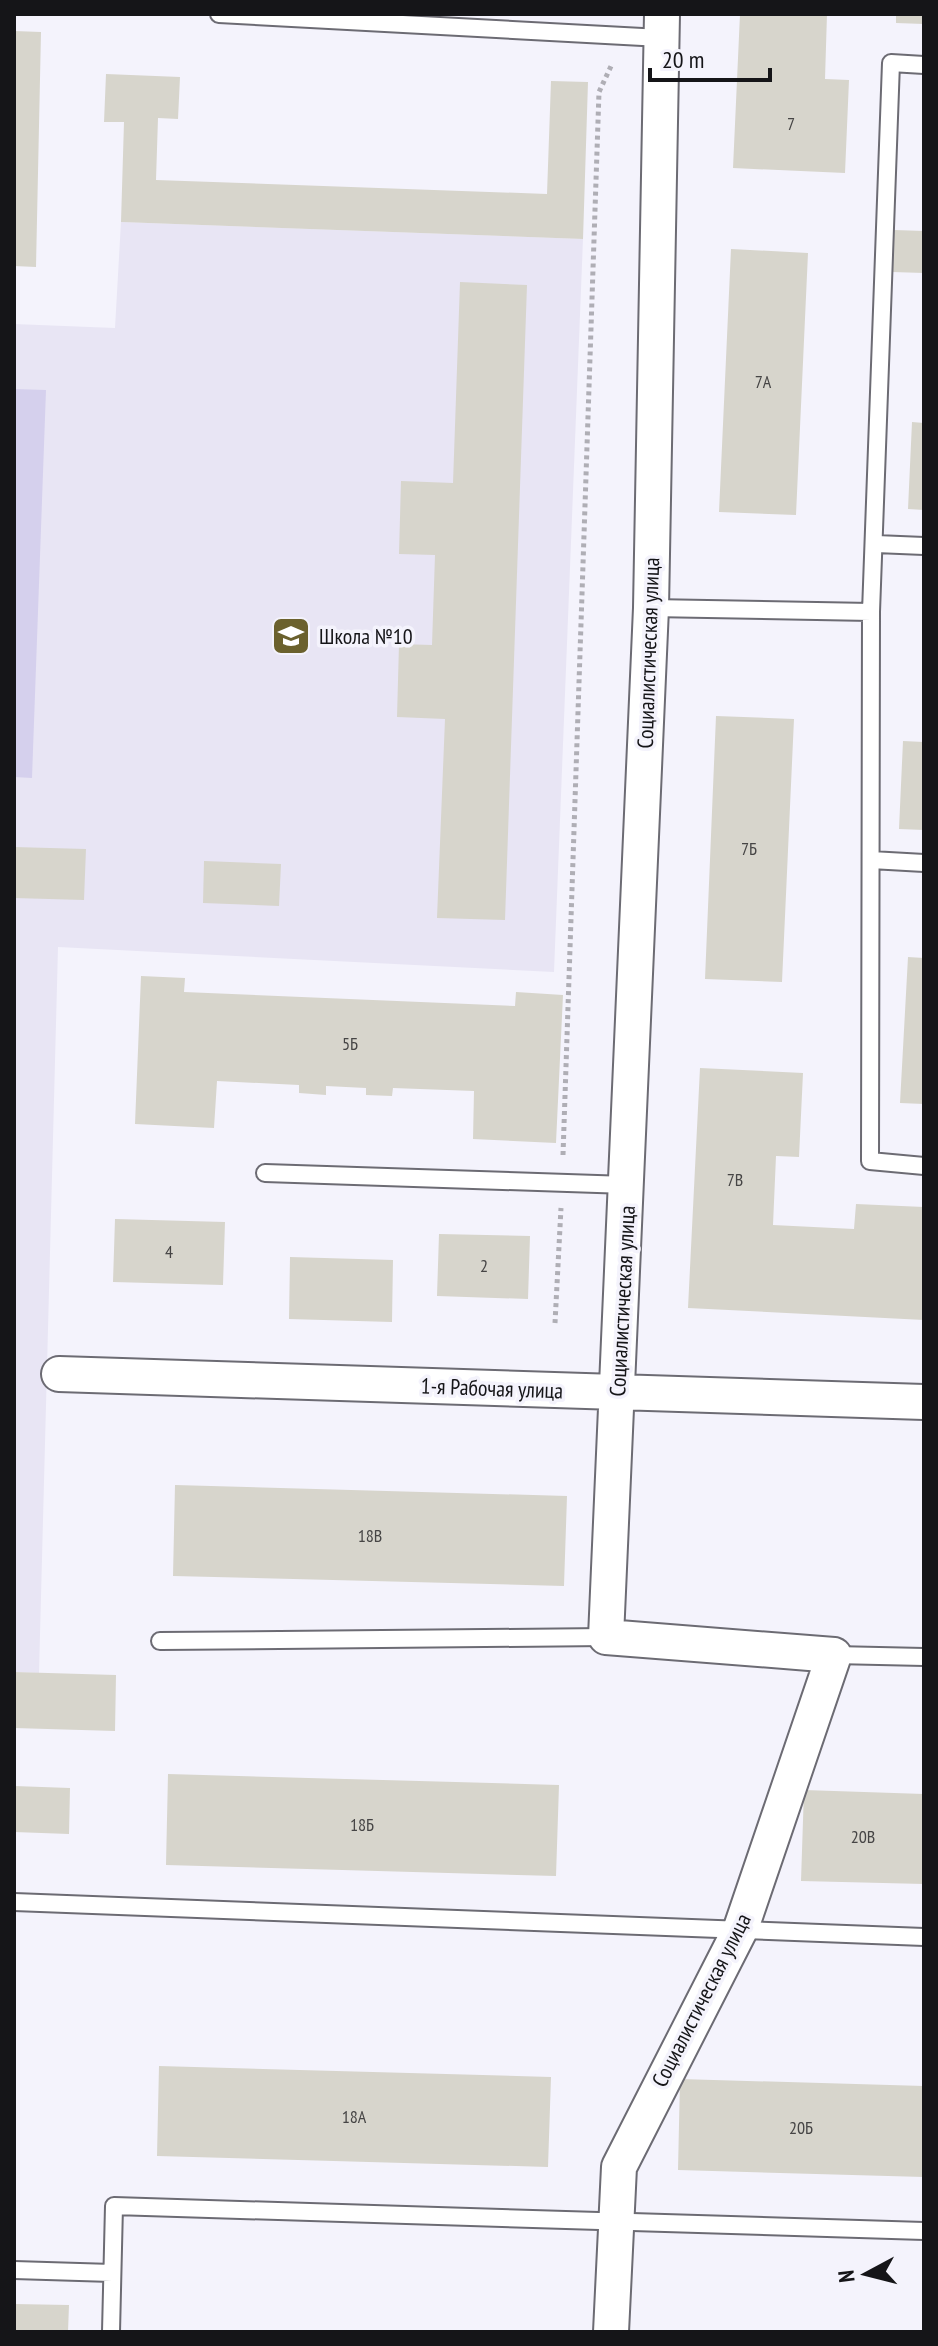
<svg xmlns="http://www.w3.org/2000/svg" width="938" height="2346" font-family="'PT Sans Narrow',sans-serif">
<rect width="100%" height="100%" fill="#f4f3fc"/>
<path fill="#e8e5f4" d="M 121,222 L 583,239 L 554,972 L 58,947 L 39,1673 L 14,1672 L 14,324 L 115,328 Z"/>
<path fill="#d5d0ed" d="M 14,389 L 46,390 L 32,778 L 14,777 Z"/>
<path fill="#d7d5cc" d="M 740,14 L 827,14 L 825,79 L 849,80 L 845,173 L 733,168 Z
M 896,14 L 924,14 L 924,24 L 896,23 Z
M 14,31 L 41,32 L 36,267 L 14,266 Z
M 106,74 L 180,77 L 178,119 L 158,118 L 156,180 L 547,194 L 551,81 L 588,82 L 583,239 L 121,222 L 124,122 L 104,122 Z
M 894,230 L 924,231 L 924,273 L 892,272 Z
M 731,249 L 808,253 L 796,515 L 719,512 Z
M 460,282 L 527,285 L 505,920 L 437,918 L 445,719 L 397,717 L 399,644 L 432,645 L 435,555 L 399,554 L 401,481 L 453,483 Z
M 912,422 L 924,423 L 924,510 L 908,509 Z
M 716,716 L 794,719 L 782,982 L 705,979 Z
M 903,741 L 924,742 L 924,830 L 899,829 Z
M 14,847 L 86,849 L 84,900 L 14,898 Z
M 204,861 L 281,864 L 279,906 L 203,903 Z
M 908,957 L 924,958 L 924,1104 L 900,1103 Z
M 141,976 L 185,978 L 184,992 L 515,1006 L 516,992 L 563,995 L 556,1143 L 473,1139 L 474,1091 L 393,1088 L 392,1096 L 366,1095 L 366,1088 L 326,1086 L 326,1095 L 299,1093 L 299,1085 L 217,1081 L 214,1128 L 135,1124 Z
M 700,1068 L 803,1073 L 799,1157 L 776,1156 L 773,1225 L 854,1229 L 856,1204 L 924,1207 L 924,1320 L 688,1308 Z
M 115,1219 L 225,1222 L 223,1285 L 113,1282 Z
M 439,1234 L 530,1236 L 528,1299 L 437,1296 Z
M 290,1257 L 393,1260 L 392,1322 L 289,1319 Z
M 175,1485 L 567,1496 L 564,1586 L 173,1576 Z
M 14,1672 L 116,1675 L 115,1731 L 14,1728 Z
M 168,1774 L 559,1785 L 556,1876 L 166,1865 Z
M 14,1786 L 70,1788 L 69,1834 L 14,1832 Z
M 804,1790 L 924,1794 L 924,1884 L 801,1881 Z
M 159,2066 L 551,2077 L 548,2167 L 157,2156 Z
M 680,2079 L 924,2086 L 924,2177 L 678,2170 Z
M 14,2304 L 69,2305 L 68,2332 L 14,2332 Z"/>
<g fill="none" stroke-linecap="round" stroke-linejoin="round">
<g stroke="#6c6b73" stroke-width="20">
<path id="service" d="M 219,14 L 661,38
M 876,544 L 924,546
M 651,608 L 871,612 L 870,1161 L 924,1166
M 871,612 L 891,63 L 924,65
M 871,860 L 924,863
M 265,1173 L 627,1185
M 160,1641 L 606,1637
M 834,1655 L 924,1657
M 14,1902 L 924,1937
M 14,2270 L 112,2273
M 111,2332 L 114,2206 L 924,2231"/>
</g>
<g stroke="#6c6b73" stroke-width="38">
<path id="minor" d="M 59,1374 L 924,1402
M 611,2332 L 619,2167 L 741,1928 L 834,1655 L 606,1637 L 651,608 L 662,14"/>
</g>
<path stroke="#afaeb5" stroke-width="5" stroke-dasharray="4 4" stroke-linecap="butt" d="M 563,1155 L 599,92 L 612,64
M 555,1323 L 561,1208"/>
<use href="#service" stroke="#fff" stroke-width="16"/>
<use href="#minor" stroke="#fff" stroke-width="34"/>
</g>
<defs>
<g id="school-square" transform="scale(2)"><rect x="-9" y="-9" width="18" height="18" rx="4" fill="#6b612d" stroke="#f4f3fc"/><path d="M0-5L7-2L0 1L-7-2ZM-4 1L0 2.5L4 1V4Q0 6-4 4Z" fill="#fff"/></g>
</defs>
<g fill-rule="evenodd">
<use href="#school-square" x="291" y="636"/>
</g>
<g text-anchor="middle" stroke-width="7" stroke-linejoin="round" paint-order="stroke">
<g font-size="18" fill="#464545">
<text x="791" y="130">7</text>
<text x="763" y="388">7А</text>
<text x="749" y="855">7Б</text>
<text x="350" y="1050">5Б</text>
<text x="735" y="1186">7В</text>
<text x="169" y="1258">4</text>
<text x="484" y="1272">2</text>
<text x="370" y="1542">18В</text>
<text x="362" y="1831">18Б</text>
<text x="863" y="1843">20В</text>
<text x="354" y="2123">18А</text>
<text x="801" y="2134">20Б</text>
</g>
<g font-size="22" fill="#151518" stroke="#f4f3fc" text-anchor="start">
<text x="319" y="644">Школа №10</text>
</g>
<g font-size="22" fill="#151518" stroke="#f4f3fc">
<text transform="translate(648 653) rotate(-88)" y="8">Социалистическая улица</text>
<text transform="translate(622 1301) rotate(-87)" y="8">Социалистическая улица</text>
<text transform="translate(492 1388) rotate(2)" y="8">1-я Рабочая улица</text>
<text transform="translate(701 2000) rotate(-63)" y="8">Социалистическая улица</text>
</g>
</g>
<rect width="938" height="2346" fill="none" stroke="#151518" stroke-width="32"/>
<g transform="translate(866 2274) rotate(263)" stroke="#f4f3fc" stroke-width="6" paint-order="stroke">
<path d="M0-6L14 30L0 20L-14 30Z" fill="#151518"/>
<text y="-12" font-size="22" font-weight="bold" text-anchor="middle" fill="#151518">N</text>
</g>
<path d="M650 68v12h120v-12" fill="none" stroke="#151518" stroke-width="4"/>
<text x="662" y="68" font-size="24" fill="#151518" stroke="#f4f3fc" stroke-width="6" paint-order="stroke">20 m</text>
</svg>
